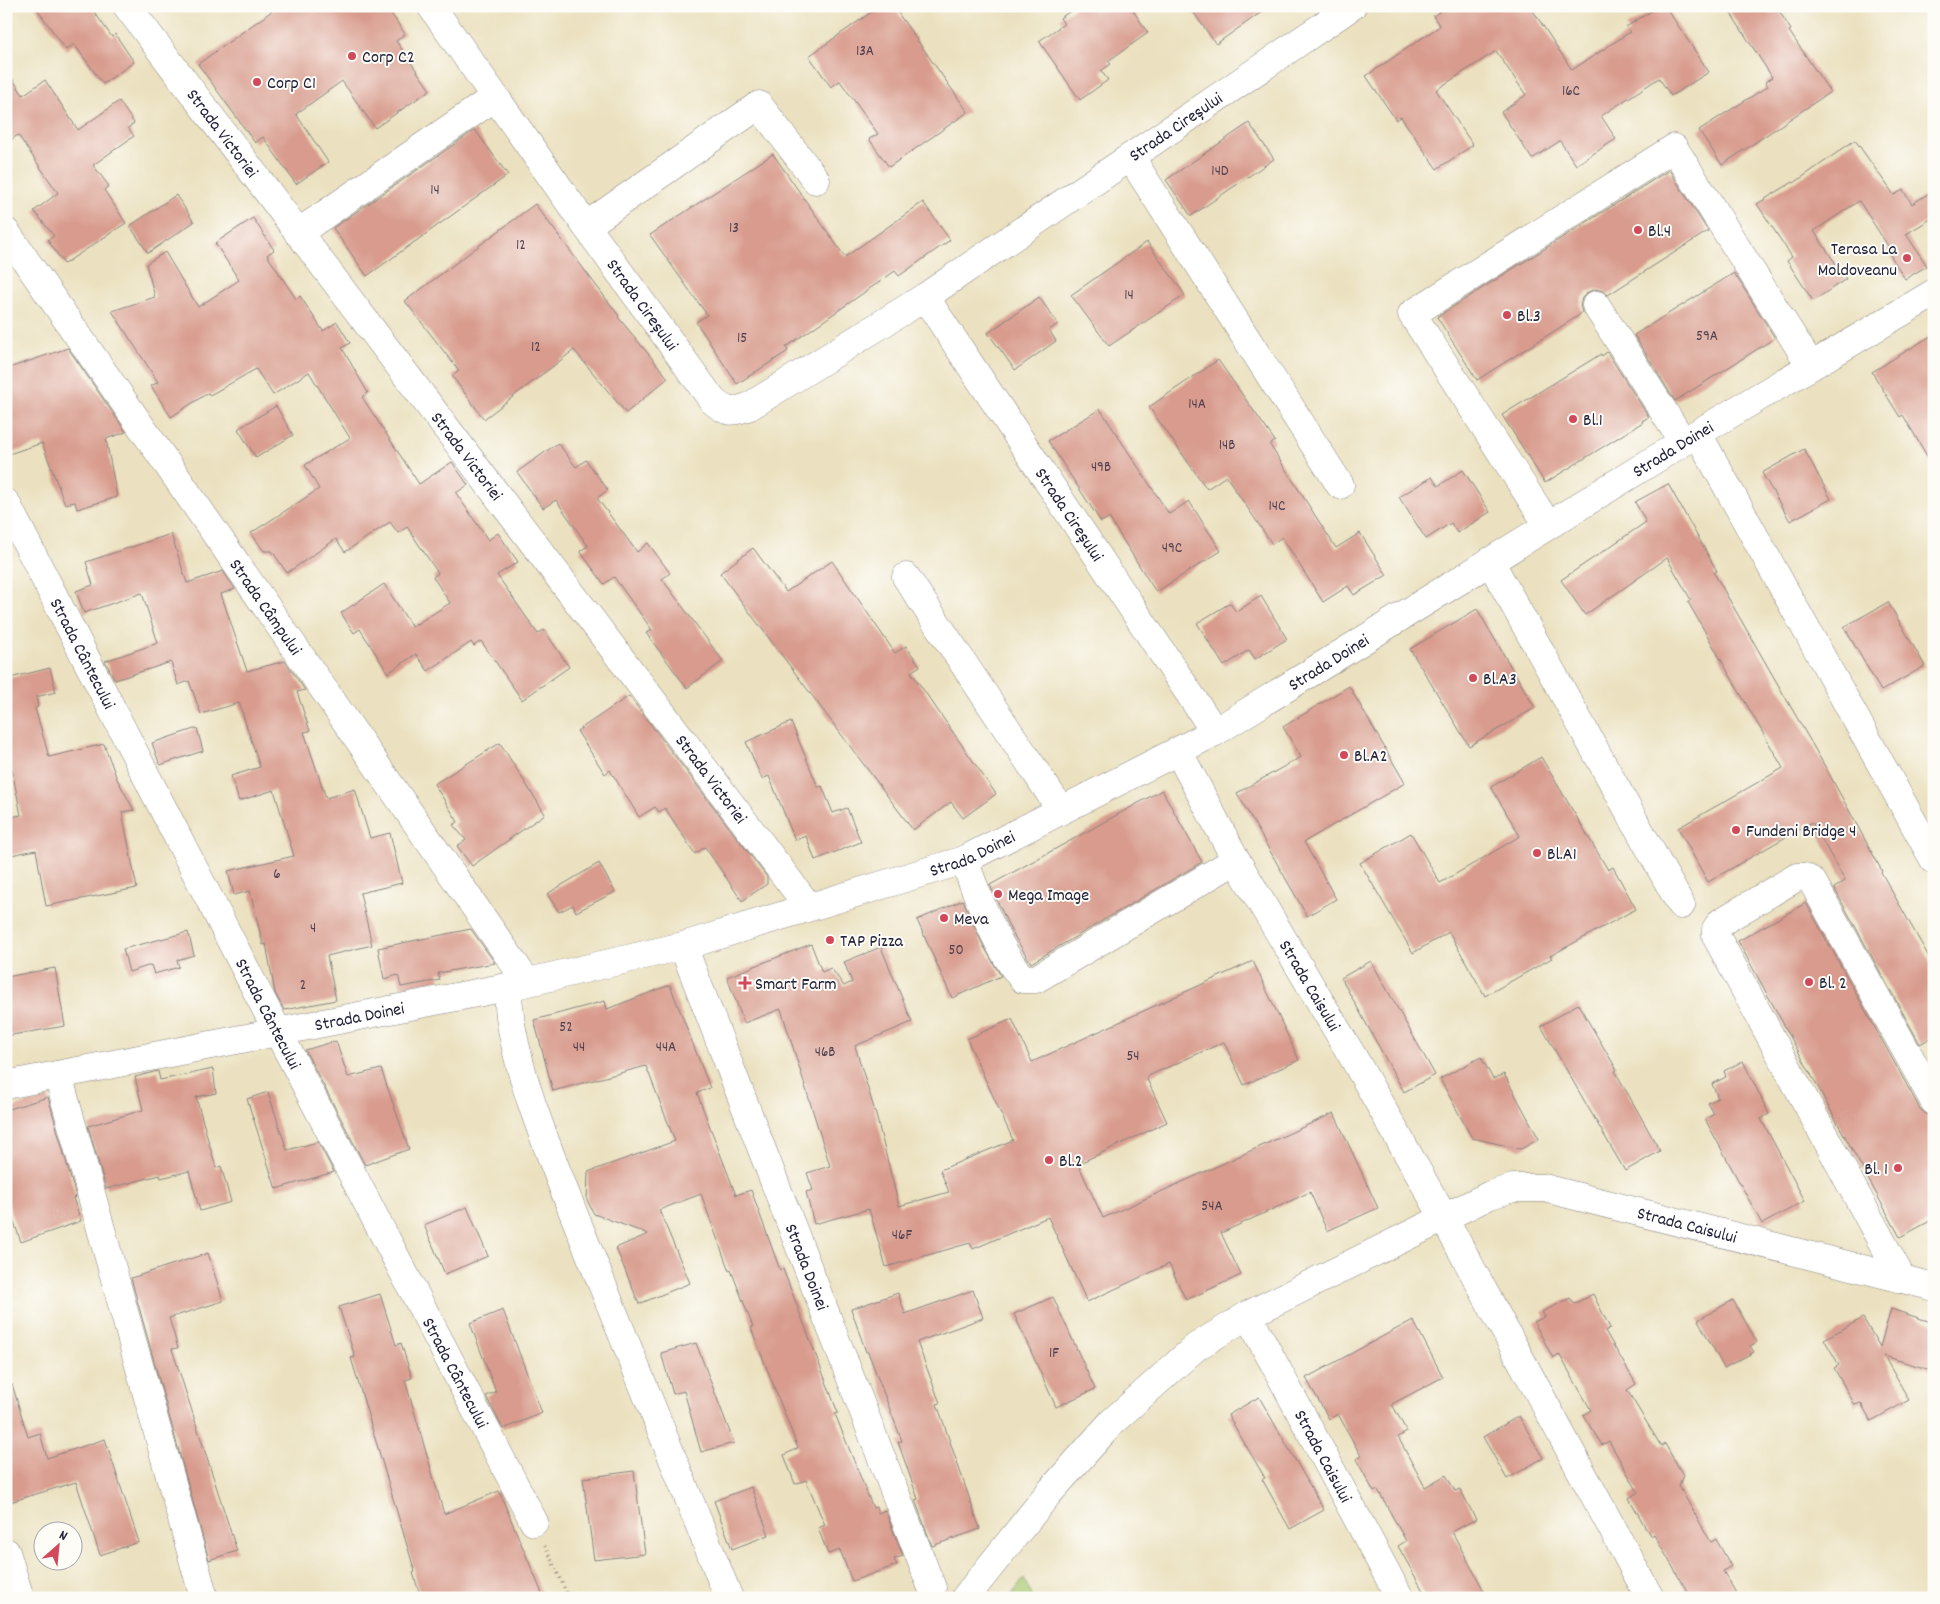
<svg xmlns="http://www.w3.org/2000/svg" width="1940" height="1604" font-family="Dekko,sans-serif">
<rect width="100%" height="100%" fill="#fdfcf7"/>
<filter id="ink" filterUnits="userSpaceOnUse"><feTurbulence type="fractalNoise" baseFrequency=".02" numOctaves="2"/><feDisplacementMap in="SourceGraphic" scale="10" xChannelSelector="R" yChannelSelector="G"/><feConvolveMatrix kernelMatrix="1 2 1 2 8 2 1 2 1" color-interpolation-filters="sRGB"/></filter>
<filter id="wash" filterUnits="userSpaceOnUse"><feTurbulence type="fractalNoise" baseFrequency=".0096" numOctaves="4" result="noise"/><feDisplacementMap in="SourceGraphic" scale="20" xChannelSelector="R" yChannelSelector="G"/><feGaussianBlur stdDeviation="1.12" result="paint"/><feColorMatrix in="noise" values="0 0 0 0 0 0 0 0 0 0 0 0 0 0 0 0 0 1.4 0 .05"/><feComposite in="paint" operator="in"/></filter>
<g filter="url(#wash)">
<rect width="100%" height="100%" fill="#ebe1c0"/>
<path fill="#a9cb73" stroke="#667657" d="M 1024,1579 L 1033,1598 L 1009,1598 Z"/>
<g id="blocks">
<path fill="#d89b8d" d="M 35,6 L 90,6 L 112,37 L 115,34 L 134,62 L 103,84 L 74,44 L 66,50 Z
M 279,6 L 386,6 L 405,34 L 396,41 L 430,90 L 375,128 L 342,81 L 296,114 L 328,162 L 296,184 L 263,137 L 255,143 L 198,64 Z
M 880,6 L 893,6 L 968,112 L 889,167 L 869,139 L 878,134 L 840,81 L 831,87 L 809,56 Z
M 1078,6 L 1130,6 L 1148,33 L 1108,61 L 1111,64 L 1101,71 L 1108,80 L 1080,100 L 1039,41 L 1064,24 L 1060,18 Z
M 1189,6 L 1270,6 L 1216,44 Z
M 1448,6 L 1530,6 L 1572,70 L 1630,32 L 1626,27 L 1659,6 L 1665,6 L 1709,72 L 1671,96 L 1659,78 L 1601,116 L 1616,139 L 1576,165 L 1560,141 L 1532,159 L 1501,112 L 1526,95 L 1496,51 L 1436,90 L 1473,145 L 1437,169 L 1401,117 L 1396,120 L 1366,76 L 1440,26 L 1433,16 Z
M 1726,6 L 1776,6 L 1791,30 L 1789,31 L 1830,92 L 1722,165 L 1699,130 L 1768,86 L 1765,82 L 1772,77 Z
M 6,69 L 23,95 L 45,80 L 78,130 L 119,101 L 134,123 L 128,128 L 134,136 L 93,165 L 109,186 L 104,190 L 126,223 L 64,264 L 48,240 L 54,236 L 34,211 L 58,193 L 18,135 L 6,143 Z
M 1249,123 L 1274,159 L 1191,216 L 1166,180 Z
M 475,130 L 508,175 L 367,276 L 333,228 Z
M 1855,140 L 1894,195 L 1903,190 L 1912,204 L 1934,190 L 1934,217 L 1906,234 L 1927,266 L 1905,279 L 1887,250 L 1890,249 L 1859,201 L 1814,231 L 1846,279 L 1813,301 L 1787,261 L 1792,257 L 1757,204 L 1793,182 L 1794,183 Z
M 773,154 L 845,257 L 923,202 L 950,240 L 899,276 L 895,271 L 786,347 L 788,351 L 737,384 L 696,322 L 707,315 L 650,235 Z
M 1669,170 L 1708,231 L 1608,295 L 1603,291 L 1596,289 L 1588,292 L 1582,298 L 1580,305 L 1582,312 L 1578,316 L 1477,380 L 1437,317 Z
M 176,195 L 194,222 L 148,253 L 130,226 Z
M 535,204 L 619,316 L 618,317 L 668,378 L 626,413 L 574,350 L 484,419 L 452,376 L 459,371 L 405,301 Z
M 253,218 L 274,250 L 267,255 L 296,299 L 300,296 L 323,331 L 337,322 L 350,343 L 342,348 L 368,393 L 362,397 L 419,484 L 452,462 L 468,485 L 456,493 L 488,540 L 498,533 L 518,562 L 497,575 L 538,634 L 544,630 L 569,667 L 522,700 L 481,641 L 474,646 L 471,642 L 428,671 L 416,654 L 388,673 L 360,629 L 354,633 L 341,613 L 384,584 L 412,627 L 450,603 L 433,577 L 438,573 L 407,527 L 398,533 L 390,522 L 345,552 L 336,539 L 287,573 L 272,551 L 264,551 L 251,533 L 319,489 L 305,465 L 350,438 L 309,372 L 273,395 L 256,369 L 210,395 L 208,393 L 171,417 L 151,386 L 158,382 L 112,311 L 155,297 L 146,264 L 165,252 L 198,307 L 239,280 L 215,243 Z
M 1147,242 L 1185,295 L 1109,346 L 1071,295 Z
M 1734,273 L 1775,338 L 1675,401 L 1634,335 Z
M 1039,297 L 1058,324 L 1049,330 L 1056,341 L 1015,370 L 988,333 Z
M 1934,334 L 1934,468 L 1903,415 L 1900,417 L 1872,372 Z
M 68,348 L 126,432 L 106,439 L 117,497 L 77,509 L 75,502 L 65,504 L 42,443 L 6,455 L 6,369 Z
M 1607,352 L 1649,417 L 1642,421 L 1643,422 L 1545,483 L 1502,415 L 1601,354 L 1602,356 Z
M 1218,360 L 1275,441 L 1270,445 L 1336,548 L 1360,533 L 1387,575 L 1354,595 L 1348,586 L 1323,602 L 1282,537 L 1272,544 L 1226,476 L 1207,489 L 1149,407 Z
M 276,406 L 293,435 L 256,458 L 238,429 Z
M 1100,409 L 1169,514 L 1189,501 L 1221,551 L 1156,592 L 1109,518 L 1101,522 L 1048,441 Z
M 558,443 L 576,467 L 586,460 L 608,490 L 597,498 L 637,552 L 648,543 L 670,573 L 662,579 L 723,661 L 687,688 L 646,633 L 652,630 L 614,577 L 604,584 L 580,551 L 588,546 L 556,500 L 543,508 L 517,472 Z
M 1804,449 L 1831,499 L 1790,521 L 1762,473 Z
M 1463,470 L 1490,512 L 1457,533 L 1451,523 L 1426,539 L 1399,497 L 1432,477 L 1438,486 Z
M 1668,484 L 1717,571 L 1714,573 L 1827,770 L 1882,871 L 1881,872 L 1934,966 L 1934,1036 L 1920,1044 L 1834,888 L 1845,881 L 1812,822 L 1708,882 L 1678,828 L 1783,768 L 1688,602 L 1691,600 L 1667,558 L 1585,615 L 1561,580 L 1646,522 L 1635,502 Z
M 171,534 L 187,583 L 223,571 L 235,589 L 221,594 L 247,671 L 285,661 L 305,690 L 297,692 L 310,731 L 304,732 L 326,798 L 355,789 L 370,838 L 390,833 L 402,883 L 360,893 L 372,945 L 327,956 L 336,1000 L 284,1010 L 275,993 L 266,944 L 263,945 L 250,891 L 234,895 L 228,871 L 294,856 L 274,790 L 239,801 L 231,776 L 260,767 L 239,703 L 201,714 L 189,681 L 178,685 L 171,662 L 115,680 L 105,661 L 158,643 L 142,593 L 84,613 L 76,591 L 93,585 L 86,562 Z
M 753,548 L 786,592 L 832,561 L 895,653 L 906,646 L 920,666 L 911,672 L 996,794 L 963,818 L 951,802 L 913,830 L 720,573 Z
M 1261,596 L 1287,639 L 1255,659 L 1249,650 L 1224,666 L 1197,623 L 1230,603 L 1236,612 Z
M 1888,602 L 1925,666 L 1881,691 L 1844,627 Z
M 1477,609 L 1535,708 L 1469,746 L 1410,649 Z
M 50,668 L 56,692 L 36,697 L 38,707 L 35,708 L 49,757 L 104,744 L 117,779 L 134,810 L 122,812 L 137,888 L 46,906 L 36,850 L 6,856 L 6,818 L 21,815 L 9,755 L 6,756 L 6,679 Z
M 1349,686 L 1405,783 L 1304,842 L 1336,899 L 1307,916 L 1237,793 L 1301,757 L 1283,727 Z
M 629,696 L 767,877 L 767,884 L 742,901 L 705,847 L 695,854 L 665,808 L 659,812 L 655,807 L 639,817 L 610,770 L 605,774 L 577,731 Z
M 791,722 L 818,787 L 822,786 L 833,813 L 847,808 L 861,842 L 815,860 L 806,836 L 795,840 L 769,776 L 762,779 L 746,742 Z
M 197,728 L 203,751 L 160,765 L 152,743 Z
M 500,743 L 545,814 L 472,866 L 457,846 L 466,840 L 453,825 L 458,822 L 434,784 Z
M 1541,757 L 1608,870 L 1613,867 L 1636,909 L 1550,956 L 1552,958 L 1485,996 L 1449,932 L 1413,953 L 1360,863 L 1411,833 L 1440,883 L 1480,860 L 1520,836 L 1491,787 Z
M 1162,790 L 1202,862 L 1031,963 L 1011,931 L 990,885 Z
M 599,863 L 615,892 L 576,912 L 573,905 L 559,912 L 547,894 Z
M 963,900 L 983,945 L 1001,976 L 952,998 L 917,920 Z
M 1806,903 L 1920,1109 L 1926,1114 L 1934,1117 L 1934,1219 L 1900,1237 L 1738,941 Z
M 471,929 L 495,963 L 438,973 L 440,980 L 401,987 L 398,975 L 384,979 L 378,948 Z
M 188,932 L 194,955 L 177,960 L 179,967 L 154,974 L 151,965 L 129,972 L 123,949 Z
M 811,944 L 822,972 L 831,968 L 844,986 L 852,982 L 844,962 L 881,947 L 912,1022 L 855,1046 L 876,1115 L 899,1206 L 949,1192 L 940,1170 L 1013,1140 L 967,1039 L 1012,1019 L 1032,1062 L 1253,961 L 1299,1060 L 1244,1085 L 1224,1042 L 1146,1077 L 1167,1122 L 1078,1164 L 1103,1218 L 1334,1113 L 1378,1208 L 1327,1231 L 1310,1192 L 1221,1233 L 1241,1275 L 1186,1300 L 1169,1264 L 1087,1302 L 1048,1217 L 973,1249 L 970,1243 L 886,1267 L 869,1209 L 814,1224 L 806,1192 L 813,1190 L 807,1173 L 830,1166 L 781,1009 L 744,1023 L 727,977 Z
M 1371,961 L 1435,1075 L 1404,1092 L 1341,978 Z
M 55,968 L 65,1026 L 6,1036 L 6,977 Z
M 670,985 L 710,1088 L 697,1093 L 736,1195 L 751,1190 L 780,1270 L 783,1269 L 838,1413 L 835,1414 L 873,1508 L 876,1507 L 878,1513 L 885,1510 L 903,1556 L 894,1559 L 897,1565 L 852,1581 L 840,1550 L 828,1554 L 818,1528 L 825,1525 L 806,1480 L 795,1484 L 784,1455 L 798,1448 L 751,1328 L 753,1327 L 731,1270 L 729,1271 L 701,1194 L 659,1210 L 690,1283 L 639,1304 L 616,1248 L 648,1234 L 594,1214 L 587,1200 L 588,1172 L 675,1141 L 646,1066 L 553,1091 L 534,1020 L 605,1001 L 607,1009 Z
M 1578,1004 L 1617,1070 L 1615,1071 L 1660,1151 L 1625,1171 L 1541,1026 Z
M 336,1041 L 348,1077 L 381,1069 L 409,1149 L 365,1165 L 305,1050 Z
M 1481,1057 L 1493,1079 L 1504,1074 L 1539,1139 L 1521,1149 L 1472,1138 L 1440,1079 Z
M 1743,1061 L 1769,1114 L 1761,1119 L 1805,1201 L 1762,1224 L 1705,1119 L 1714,1114 L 1708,1103 L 1718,1098 L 1712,1084 L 1726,1077 L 1724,1071 Z
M 213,1069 L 216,1093 L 196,1097 L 216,1168 L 221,1166 L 231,1202 L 200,1211 L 189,1171 L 161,1178 L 160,1175 L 106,1189 L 88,1126 L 143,1110 L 135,1077 L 158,1071 L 160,1080 Z
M 268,1092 L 287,1150 L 318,1142 L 334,1172 L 276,1189 L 247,1099 Z
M 48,1097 L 76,1197 L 73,1198 L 81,1221 L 21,1242 L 6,1199 L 6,1110 Z
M 467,1207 L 488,1256 L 445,1274 L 424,1225 Z
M 208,1253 L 223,1301 L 169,1318 L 178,1348 L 172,1349 L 237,1551 L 209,1560 L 131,1278 Z
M 973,1290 L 983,1318 L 917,1342 L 940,1403 L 937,1404 L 980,1529 L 932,1546 L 915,1500 L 918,1499 L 898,1442 L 902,1441 L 868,1352 L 866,1352 L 851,1309 L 898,1293 L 905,1314 Z
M 380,1294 L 396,1345 L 401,1343 L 412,1378 L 405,1380 L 444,1514 L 499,1491 L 544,1598 L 421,1598 L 413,1573 L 415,1572 L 351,1358 L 355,1357 L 339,1307 Z
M 1593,1294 L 1610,1328 L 1605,1331 L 1636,1384 L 1627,1390 L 1661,1446 L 1665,1444 L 1683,1475 L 1679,1486 L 1711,1542 L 1716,1539 L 1731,1566 L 1723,1571 L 1739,1598 L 1691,1598 L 1654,1535 L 1651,1537 L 1629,1498 L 1638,1492 L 1609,1441 L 1602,1445 L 1583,1415 L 1591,1410 L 1559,1354 L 1553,1358 L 1534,1322 L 1545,1317 L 1542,1312 L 1570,1298 L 1574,1304 Z
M 1053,1297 L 1095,1389 L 1056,1407 L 1014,1314 Z
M 1733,1300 L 1757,1342 L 1750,1346 L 1754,1352 L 1724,1368 L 1698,1320 Z
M 1891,1309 L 1934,1323 L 1934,1371 L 1884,1356 L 1909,1400 L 1871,1421 L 1861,1403 L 1855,1405 L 1834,1368 L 1839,1365 L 1824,1339 L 1863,1318 L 1880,1347 Z
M 503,1310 L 542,1413 L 503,1429 L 486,1396 L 496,1392 L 470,1323 Z
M 1413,1320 L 1443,1377 L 1392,1404 L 1407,1432 L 1398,1437 L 1425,1487 L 1446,1475 L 1455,1491 L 1460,1489 L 1476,1519 L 1452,1532 L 1488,1598 L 1427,1598 L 1398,1546 L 1406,1541 L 1378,1490 L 1374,1492 L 1356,1459 L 1361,1456 L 1338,1414 L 1329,1419 L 1306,1378 Z
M 696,1343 L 734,1443 L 701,1452 L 684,1391 L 673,1394 L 661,1353 Z
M 12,1384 L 28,1437 L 40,1433 L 47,1458 L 105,1439 L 139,1542 L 100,1555 L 76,1482 L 10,1502 L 6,1489 L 6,1385 Z
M 1259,1397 L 1324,1510 L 1290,1529 L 1262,1479 L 1265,1478 L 1228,1415 Z
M 1519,1416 L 1543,1458 L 1507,1479 L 1483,1437 Z
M 634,1471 L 645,1554 L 594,1560 L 583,1478 Z
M 751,1487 L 769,1535 L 732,1549 L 714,1501 Z"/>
</g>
</g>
<g filter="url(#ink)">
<use href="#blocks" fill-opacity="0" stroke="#86827e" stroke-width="1"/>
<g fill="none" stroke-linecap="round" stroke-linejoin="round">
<g stroke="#86827e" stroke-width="29">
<g id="minor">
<path id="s1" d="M 127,6 L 808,906"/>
<path id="s2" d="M 431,6 L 586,226 L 713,401 C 727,413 732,413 750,406 L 925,297 L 1352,6"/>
<path d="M 1131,158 L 1340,485"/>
<path d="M 586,226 L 759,105 L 816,180"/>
<path id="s3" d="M 6,232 L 527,982"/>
<path d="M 298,233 L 495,97"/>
<path id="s4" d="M 925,297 L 1215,732"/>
<path d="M 1596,305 L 1683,442"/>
<path d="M 1698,434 L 1934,860"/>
<path id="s5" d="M 6,503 L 266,1009 L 534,1522"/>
<path d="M 1548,525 L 1412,314 L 1674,148 L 1811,366"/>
<path d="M 1490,561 L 1681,905"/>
<path d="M 906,577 L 1061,810"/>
<path id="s6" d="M 1178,751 L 1236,860 L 1353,1057 L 1444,1218 L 1650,1598"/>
<path d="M 964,860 C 977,895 998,951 1023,979 L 1036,979 L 1236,860"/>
<path id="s7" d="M 683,946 L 932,1588"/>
<path d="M 507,987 C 509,1001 509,1015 512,1029 C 522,1084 544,1138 564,1190 L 729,1598"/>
<path d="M 58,1075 L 204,1598"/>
<path id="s8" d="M 6,1085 L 507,987 L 683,946 L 964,860 L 1215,732 L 1683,442 L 1934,293"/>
<path d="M 1902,1279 L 1716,936 L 1716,929 L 1721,922 L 1797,877 L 1804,877 L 1812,881 L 1934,1101"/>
<path id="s9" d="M 1248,1315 L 1400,1598"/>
<path d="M 6,1552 L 20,1598"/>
<path id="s10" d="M 965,1598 L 1048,1494 L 1112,1422 L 1196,1347 L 1248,1315 L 1490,1195 L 1513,1188 L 1544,1188 L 1934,1287"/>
</g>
</g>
<path stroke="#86827e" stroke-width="3" stroke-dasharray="1 4" stroke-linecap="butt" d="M 545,1546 L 569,1598"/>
<use href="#minor" stroke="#fff" stroke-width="28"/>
</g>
</g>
<g fill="#d1495b" stroke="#fdfcf7" stroke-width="2">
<circle cx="352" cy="56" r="5"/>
<circle cx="257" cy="82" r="5"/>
<circle cx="1638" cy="230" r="5"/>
<circle cx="1907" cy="258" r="5"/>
<circle cx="1507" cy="315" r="5"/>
<circle cx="1573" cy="419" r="5"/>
<circle cx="1473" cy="678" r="5"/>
<circle cx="1344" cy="755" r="5"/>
<circle cx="1736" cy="830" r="5"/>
<circle cx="1537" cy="853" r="5"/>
<circle cx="998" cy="894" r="5"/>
<circle cx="944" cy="918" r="5"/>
<circle cx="830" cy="940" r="5"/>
<circle cx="1809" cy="982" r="5"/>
<path d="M742.5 975.5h5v5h5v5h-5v5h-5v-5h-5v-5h5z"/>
<circle cx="1049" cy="1160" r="5"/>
<circle cx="1898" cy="1168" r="5"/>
</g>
<g text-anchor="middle" stroke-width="4" stroke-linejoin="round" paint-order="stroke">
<g font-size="15" fill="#504050">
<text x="865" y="55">13A</text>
<text x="1571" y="95">16C</text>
<text x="1220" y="175">14D</text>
<text x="435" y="194">14</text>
<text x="734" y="232">13</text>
<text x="521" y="249">12</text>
<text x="1129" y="299">14</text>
<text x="1707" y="340">59A</text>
<text x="742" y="342">15</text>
<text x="536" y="351">12</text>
<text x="1197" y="408">14A</text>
<text x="1227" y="449">14B</text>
<text x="1101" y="471">49B</text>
<text x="1277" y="510">14C</text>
<text x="1172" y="552">49C</text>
<text x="277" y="878">6</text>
<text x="313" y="932">4</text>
<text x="956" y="954">50</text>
<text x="303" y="989">2</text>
<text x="566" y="1031">52</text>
<text x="579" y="1051">44</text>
<text x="666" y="1051">44A</text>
<text x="825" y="1056">46B</text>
<text x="1133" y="1060">54</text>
<text x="1212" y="1210">54A</text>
<text x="902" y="1239">46F</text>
<text x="1054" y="1357">1F</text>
</g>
<g font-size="18" fill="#22223b" stroke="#fdfcf7" text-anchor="start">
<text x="362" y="62">Corp C2</text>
<text x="267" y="88">Corp C1</text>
<text x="1648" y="236">Bl.4</text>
<text x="1897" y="254" text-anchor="end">Terasa La<tspan x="1897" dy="21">Moldoveanu</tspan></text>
<text x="1517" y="321">Bl.3</text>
<text x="1583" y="425">Bl.1</text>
<text x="1483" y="684">Bl.A3</text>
<text x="1354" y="761">Bl.A2</text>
<text x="1746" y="836">Fundeni Bridge 4</text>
<text x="1547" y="859">Bl.A1</text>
<text x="1008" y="900">Mega Image</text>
<text x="954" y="924">Meva</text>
<text x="840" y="946">TAP Pizza</text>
<text x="1819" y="988">Bl. 2</text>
<text x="755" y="989">Smart Farm</text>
<text x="1059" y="1166">Bl.2</text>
<text x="1888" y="1174" text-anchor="end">Bl. 1</text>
</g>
<g font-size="18" fill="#22223b" stroke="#fdfcf7">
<text dy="6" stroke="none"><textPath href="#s2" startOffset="1035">Strada Cireșului</textPath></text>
<text dy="6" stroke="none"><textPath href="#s1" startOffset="159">Strada Victoriei</textPath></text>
<text dy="6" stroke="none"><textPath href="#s2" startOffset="366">Strada Cireșului</textPath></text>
<text dy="6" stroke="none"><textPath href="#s8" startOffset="1805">Strada Doinei</textPath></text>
<text dy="6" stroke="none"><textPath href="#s1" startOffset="564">Strada Victoriei</textPath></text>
<text dy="6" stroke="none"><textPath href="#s4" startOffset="261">Strada Cireșului</textPath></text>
<text dy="6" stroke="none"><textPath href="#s3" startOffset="456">Strada Câmpului</textPath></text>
<text dy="6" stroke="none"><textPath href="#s5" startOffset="169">Strada Cântecului</textPath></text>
<text dy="6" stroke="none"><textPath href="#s8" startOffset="1400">Strada Doinei</textPath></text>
<text dy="6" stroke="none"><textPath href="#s1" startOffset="969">Strada Victoriei</textPath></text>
<text dy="6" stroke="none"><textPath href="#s8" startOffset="995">Strada Doinei</textPath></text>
<text dy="6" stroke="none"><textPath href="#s6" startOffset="269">Strada Caisului</textPath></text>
<text dy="6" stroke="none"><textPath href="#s5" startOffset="574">Strada Cântecului</textPath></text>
<text dy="6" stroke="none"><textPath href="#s8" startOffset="360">Strada Doinei</textPath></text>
<text dy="6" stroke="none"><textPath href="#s10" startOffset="876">Strada Caisului</textPath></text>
<text dy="6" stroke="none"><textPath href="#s7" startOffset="344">Strada Doinei</textPath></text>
<text dy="6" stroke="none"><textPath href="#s5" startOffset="979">Strada Cântecului</textPath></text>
<text dy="6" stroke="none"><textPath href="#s9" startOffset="160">Strada Caisului</textPath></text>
</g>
</g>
<rect width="1940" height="1604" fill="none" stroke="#fdfcf7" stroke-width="25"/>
<g transform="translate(58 1546) rotate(27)"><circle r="24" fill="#fdfcf7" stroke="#a5a5ac"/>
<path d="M0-4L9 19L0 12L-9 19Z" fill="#d1495b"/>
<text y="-8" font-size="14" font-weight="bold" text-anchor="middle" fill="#22223b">N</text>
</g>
</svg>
